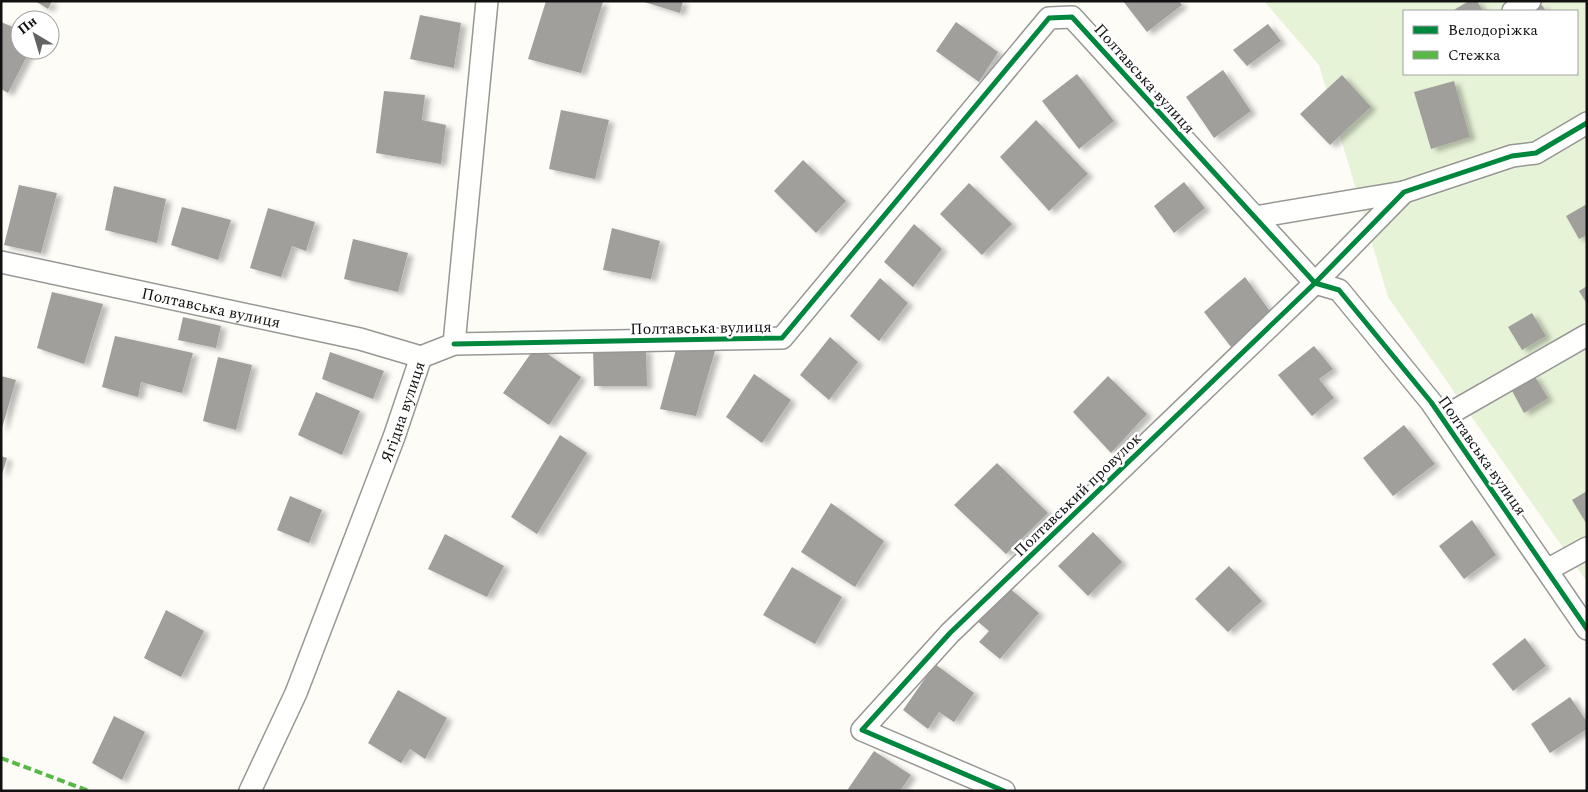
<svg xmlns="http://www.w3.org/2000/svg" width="1588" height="792" font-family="Spectral,serif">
<defs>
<filter id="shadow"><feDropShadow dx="5.5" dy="3" stdDeviation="2.5" flood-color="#0004"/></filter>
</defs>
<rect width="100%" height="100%" fill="#fdfcf7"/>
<path fill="#e7f3d7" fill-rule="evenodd" d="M 1264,1 L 1587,1 L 1587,582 L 1388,297 L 1319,65 ZM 1404,11 L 1577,11 L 1577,74 L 1404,74 Z"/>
<path fill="#a19f9c" filter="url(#shadow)" d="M 35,1 L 52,1 L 48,9 Z
M 546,1 L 603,2 L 581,73 L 528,59 Z
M 641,1 L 683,1 L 680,13 Z
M 1123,1 L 1179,1 L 1182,5 L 1147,32 Z
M 1469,1 L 1477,1 L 1483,11 L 1452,11 Z
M 1542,5 L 1546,11 L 1531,11 Z
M 420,15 L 461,23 L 454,68 L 410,59 Z
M 1,22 L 20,30 L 20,50 L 30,50 L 8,93 L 1,89 Z
M 956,22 L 998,52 L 979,82 L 936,51 Z
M 1268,24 L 1281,41 L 1247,66 L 1233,50 Z
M 1223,70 L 1251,111 L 1214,138 L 1186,97 Z
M 1077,74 L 1114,121 L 1079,149 L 1042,101 Z
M 1342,75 L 1371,107 L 1330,145 L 1300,114 Z
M 1454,81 L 1470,137 L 1431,149 L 1414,92 Z
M 384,91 L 425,95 L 422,120 L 446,125 L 441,164 L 376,153 Z
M 561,110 L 609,120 L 595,179 L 549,169 Z
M 1036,120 L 1088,174 L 1049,211 L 1000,157 Z
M 803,160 L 846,201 L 816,233 L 774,191 Z
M 1184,182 L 1205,208 L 1174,233 L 1154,206 Z
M 969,183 L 1012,224 L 982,255 L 940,214 Z
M 19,185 L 57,193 L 41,253 L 4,245 Z
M 114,186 L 166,199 L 157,243 L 105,230 Z
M 1587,204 L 1587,235 L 1579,239 L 1566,216 Z
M 182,207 L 231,220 L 218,260 L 171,245 Z
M 268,208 L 315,222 L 306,251 L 292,246 L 281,277 L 250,268 Z
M 914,224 L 942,249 L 913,287 L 884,262 Z
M 612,228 L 660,241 L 651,279 L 603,270 Z
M 353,239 L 408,253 L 398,292 L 344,279 Z
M 1245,277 L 1272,314 L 1231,347 L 1204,312 Z
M 880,278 L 908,303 L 879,341 L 850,316 Z
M 1587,286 L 1587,304 L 1579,291 Z
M 52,292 L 103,304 L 84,364 L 37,348 Z
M 1532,313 L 1546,336 L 1522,350 L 1508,327 Z
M 183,317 L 221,326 L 216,348 L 178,340 Z
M 115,336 L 193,353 L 182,393 L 141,382 L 138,397 L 102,387 Z
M 830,337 L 858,362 L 829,400 L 800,375 Z
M 536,346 L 581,377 L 549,425 L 503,393 Z
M 677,346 L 715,351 L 696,416 L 660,409 Z
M 1314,346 L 1333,369 L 1319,379 L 1334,398 L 1312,416 L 1278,375 Z
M 646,349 L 647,386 L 594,386 L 593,350 Z
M 330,352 L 384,371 L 373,399 L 322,379 Z
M 218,357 L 252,365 L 236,430 L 203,421 Z
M 754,374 L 791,400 L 762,443 L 726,417 Z
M 1534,375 L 1548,398 L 1524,413 L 1511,389 Z
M 1,376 L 16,380 L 2,428 L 1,428 Z
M 1108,376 L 1147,414 L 1111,453 L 1073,412 Z
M 316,392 L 360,411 L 342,455 L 298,435 Z
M 1404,425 L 1435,464 L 1393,496 L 1363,458 Z
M 560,435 L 587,453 L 537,534 L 511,517 Z
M 1,456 L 7,458 L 2,474 L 1,473 Z
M 997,463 L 1048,513 L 1006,554 L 954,505 Z
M 1587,491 L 1587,522 L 1586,523 L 1572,500 Z
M 290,496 L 322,510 L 309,543 L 277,530 Z
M 831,503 L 884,541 L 855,587 L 801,552 Z
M 1472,520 L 1496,555 L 1464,579 L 1439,546 Z
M 1093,532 L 1122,562 L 1088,596 L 1058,566 Z
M 445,534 L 504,566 L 487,597 L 428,569 Z
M 1229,566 L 1262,601 L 1228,632 L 1195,599 Z
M 792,567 L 842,597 L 815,644 L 763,615 Z
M 1008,587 L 1039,613 L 1000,659 L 979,642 L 989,631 L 977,621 Z
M 166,610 L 204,631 L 181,677 L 144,658 Z
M 1525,638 L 1546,666 L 1513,691 L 1492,664 Z
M 935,664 L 974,693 L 954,722 L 939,712 L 928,729 L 903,710 Z
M 398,690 L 447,718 L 425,759 L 410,749 L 401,763 L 368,743 Z
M 1570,697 L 1587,722 L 1587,729 L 1550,753 L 1531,724 Z
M 114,716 L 145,732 L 122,780 L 92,763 Z
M 874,751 L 911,775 L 900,791 L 850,791 L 848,789 Z"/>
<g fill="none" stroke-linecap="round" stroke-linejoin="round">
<g stroke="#979795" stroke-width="24">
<g id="street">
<path d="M 1513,11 L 1530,1"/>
<path d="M 1255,217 L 1404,192"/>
<path id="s1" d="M 1,262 L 360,339 L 421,357"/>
<path d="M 454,344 L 782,338 L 1049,18 L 1072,17 L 1315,283 L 1339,290 L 1431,402 L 1587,629"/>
<path d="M 1442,418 L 1587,335"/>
<path d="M 1547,570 L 1587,548"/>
<path id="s2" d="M 250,791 L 296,693 L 394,437 L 421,357 L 454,344 L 487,1"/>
<path d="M 1004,791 L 862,730 L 950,633 L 1315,283 L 1404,192 L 1512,156 L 1536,153 L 1587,123"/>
</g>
</g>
<use href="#street" stroke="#fffffe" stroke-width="21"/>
<path stroke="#58b947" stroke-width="4" stroke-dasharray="8 4" stroke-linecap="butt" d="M 1,758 L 89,791"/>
<g stroke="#fff" stroke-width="8">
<path id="cycleway" d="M 454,344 L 782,338 L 1049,18 L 1072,17 L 1315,283 L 1339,290 L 1431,402 L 1587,629
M 1004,791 L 862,730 L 950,633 L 1315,283 L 1404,192 L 1512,156 L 1536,153 L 1587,123"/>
</g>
<use href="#cycleway" stroke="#00873e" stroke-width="5"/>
</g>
<g text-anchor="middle" stroke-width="5" stroke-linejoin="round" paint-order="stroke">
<g font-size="16" fill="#111" stroke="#fff">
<text transform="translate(1145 78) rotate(48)" y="6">Полтавська вулиця</text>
<text dy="6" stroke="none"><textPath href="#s1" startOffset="215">Полтавська вулиця</textPath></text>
<text transform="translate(701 327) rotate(-1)" y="6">Полтавська вулиця</text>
<text dy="6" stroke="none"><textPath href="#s2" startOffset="409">Ягідна вулиця</textPath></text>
<text transform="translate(1483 455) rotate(55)" y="6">Полтавська вулиця</text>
<text transform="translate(1077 494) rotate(-44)" y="6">Полтавський провулок</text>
</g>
</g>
<rect width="1588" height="792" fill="none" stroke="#111111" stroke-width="5"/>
<rect x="1403" y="10" width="175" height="65" fill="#ffffff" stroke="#a0a0a0"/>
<rect x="1413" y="26" width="25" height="8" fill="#00873e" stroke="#a0a0a0"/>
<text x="1448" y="35" font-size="15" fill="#111111">Велодоріжка</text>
<rect x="1413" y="51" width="25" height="8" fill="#58b947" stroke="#a0a0a0"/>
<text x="1448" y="60" font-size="15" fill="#111111">Стежка</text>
<g transform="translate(35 35) rotate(322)"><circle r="24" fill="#ffffff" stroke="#a0a0a0"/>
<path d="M0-4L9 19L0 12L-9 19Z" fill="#646362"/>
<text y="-8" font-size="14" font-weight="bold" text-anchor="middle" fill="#111111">Пн</text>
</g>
</svg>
